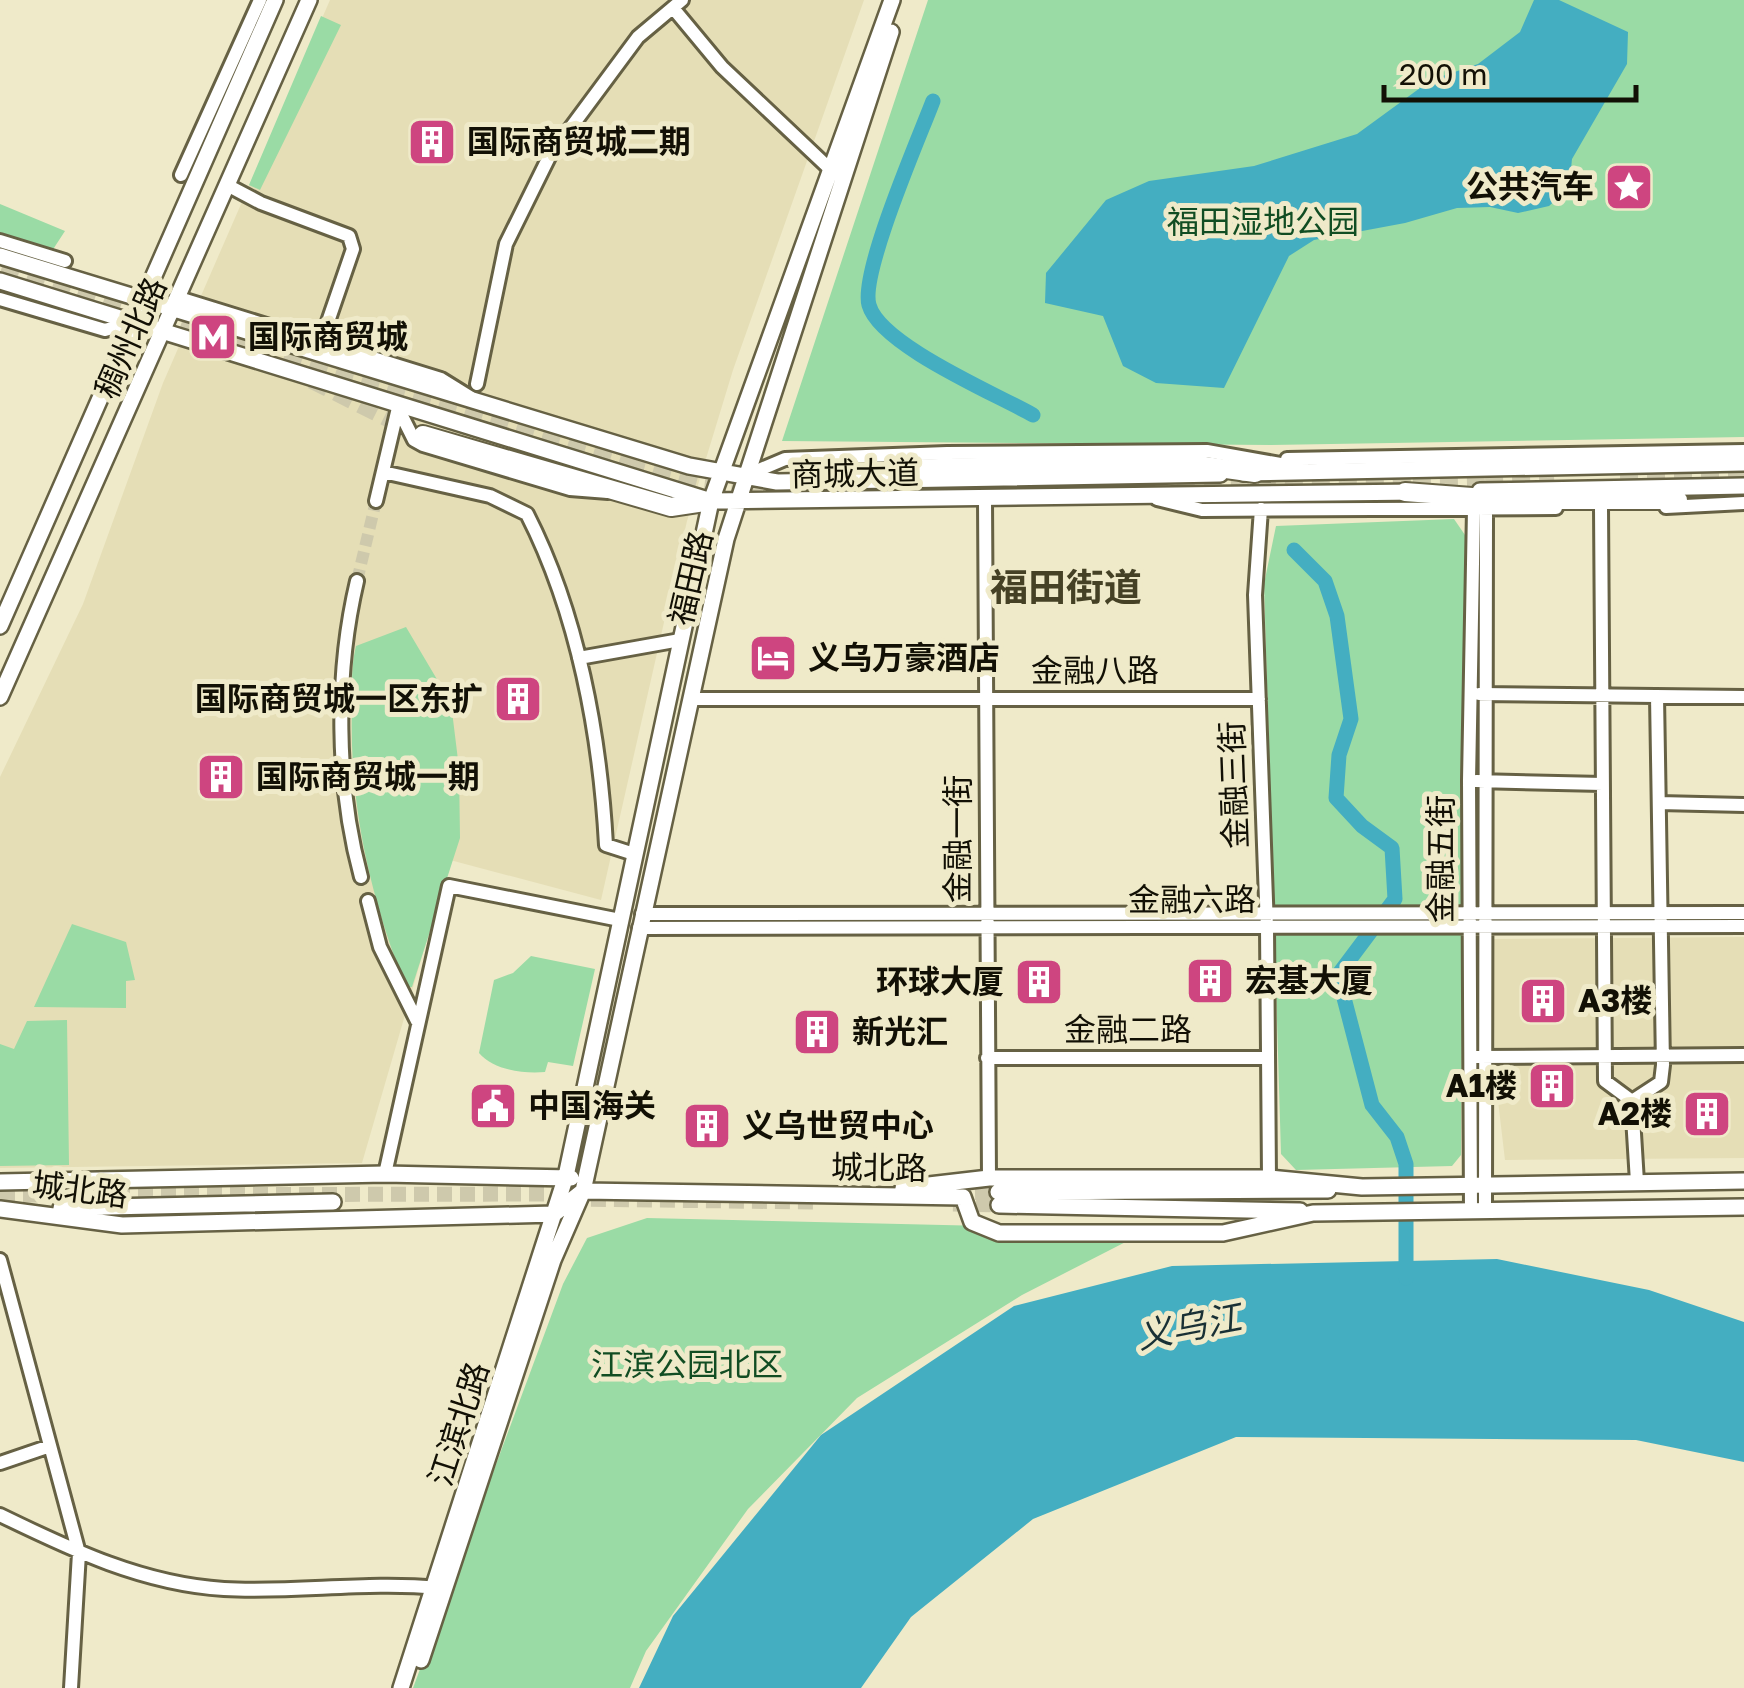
<svg xmlns="http://www.w3.org/2000/svg" width="1744" height="1688" font-family="'Golos Text','Noto Sans SC',sans-serif">
<rect width="100%" height="100%" fill="#efeac9"/>
<path fill="#e5deb6" d="M 330,0 L 864,0 L 733,370 L 687,521 L 601,900 L 450,860 L 362,1163 L 0,1168 L 0,777 L 83,604 L 163,383 Z
M 1744,937 L 1744,1158 L 1505,1160 L 1495,1075 L 1493,939 Z"/>
<path fill="#9adba5" d="M 928,0 L 1744,0 L 1744,437 L 1271,445 L 782,441 Z
M 321,16 L 341,25 L 260,190 L 249,185 Z
M 0,204 L 65,231 L 50,254 L 0,238 Z
M 1454,519 L 1465,535 L 1461,1155 L 1452,1166 L 1296,1170 L 1281,1154 L 1264,584 L 1276,526 Z
M 406,627 L 451,703 L 459,768 L 460,838 L 412,987 L 406,987 C 370,897 349,805 352,708 C 352,687 351,666 356,646 Z
M 72,924 L 126,942 L 135,980 L 126,981 L 126,1008 L 34,1007 Z
M 531,956 L 595,969 L 573,1066 L 548,1062 L 545,1072 C 524,1074 493,1070 479,1053 L 494,980 L 513,973 Z
M 67,1020 L 69,1165 L 0,1166 L 0,1044 L 14,1049 L 27,1021 Z
M 647,1218 L 1149,1230 L 1022,1295 L 857,1398 L 748,1509 L 646,1651 L 630,1688 L 413,1688 L 563,1284 L 587,1238 Z"/>
<path fill="#44aec1" d="M 1534,0 L 1559,0 L 1628,32 L 1627,64 L 1572,159 L 1569,188 L 1549,206 L 1518,213 L 1490,207 L 1457,208 L 1405,223 L 1314,240 L 1289,256 L 1224,388 L 1156,383 L 1123,366 L 1103,316 L 1045,303 L 1046,273 L 1106,200 L 1149,181 L 1254,166 L 1357,134 L 1431,80 L 1478,64 L 1520,32 Z
M 1497,1259 L 1649,1290 L 1744,1322 L 1744,1462 L 1636,1440 L 1236,1437 L 1033,1519 L 911,1617 L 861,1688 L 639,1688 L 673,1616 L 821,1435 L 1014,1306 L 1172,1266 Z"/>
<g fill="none" stroke-linecap="round" stroke-linejoin="round">
<path stroke="#44aec1" stroke-width="15" d="M 933,101 C 919,138 860,273 869,305 C 880,345 996,394 1033,415
M 1294,550 L 1325,581 L 1337,616 L 1351,719 L 1339,755 L 1336,798 L 1362,826 L 1392,848 L 1395,899 L 1338,975 L 1372,1105 L 1397,1137 L 1406,1164 L 1406,1278"/>
<path stroke="#cec9ac" stroke-width="12" stroke-dasharray="12 6" stroke-linecap="butt" d="M 357,581 L 376,501"/>
<path stroke="#cec9ac" stroke-width="15" stroke-dasharray="15 8" stroke-linecap="butt" d="M 952,1193 L 998,1192
M 0,1195 L 569,1194
M 568,1199 L 815,1202
M 953,1204 L 999,1205"/>
<path stroke="#cec9ac" stroke-width="18" stroke-dasharray="18 9" stroke-linecap="butt" d="M 0,273 L 85,300
M 78,292 L 636,465
M 312,380 L 410,429
M 626,467 L 703,488 L 757,494
M 1620,473 L 1744,472
M 1485,476 L 1554,474
M 825,478 L 899,469
M 745,486 L 808,490 L 1424,477
M 1413,486 L 1497,484
M 1713,499 L 1744,496"/>
<g stroke="#666144" stroke-width="18">
<path id="minor" d="M 673,8 L 722,67 L 831,170
M 181,175 L 260,0
M 227,185 L 261,203 L 349,236 L 353,249 L 321,342
M 0,241 L 65,261
M 179,298 L 441,379 L 470,397
M 0,299 L 105,330 L 132,322
M 477,384 L 506,244 L 549,157 L 638,37 L 682,0
M 398,408 L 414,440 L 423,445 L 570,489 L 608,492
M 1287,459 L 1744,451
M 383,472 L 490,496 L 527,514 C 578,614 600,735 606,845 L 634,854
M 747,475 L 785,459 L 947,453 L 1207,451 L 1303,468
M 1157,499 L 1202,510 L 1556,508
M 985,500 L 989,1178
M 376,501 L 398,408
M 1601,507 L 1605,1081 L 1632,1101
M 1666,507 L 1744,503
M 1261,509 L 1255,595 L 1267,928 L 1269,1178
M 357,581 C 335,674 336,785 361,877
M 579,658 L 680,640
M 1479,694 L 1744,697
M 691,699 L 1259,699
M 1476,781 L 1603,784
M 1659,803 L 1744,805
M 368,901 L 380,947 L 417,1021
M 642,914 L 1744,913
M 639,928 L 1744,926
M 1477,1057 L 1744,1055
M 987,1058 L 1268,1058
M 385,1174 L 449,886 L 620,920
M 1637,1182 L 1632,1101 L 1661,1082 L 1663,1065 L 1657,696
M 1471,1209 L 1469,780 L 1474,509
M 1485,1209 L 1486,510
M 0,1260 L 79,1553 L 71,1688
M 0,1463 L 50,1446
M 0,1515 C 72,1550 143,1584 224,1589 C 295,1593 368,1581 438,1588"/>
</g>
<g stroke="#666144" stroke-width="20">
<path id="major" d="M 0,256 L 689,466 L 777,482 L 1220,474
M 0,281 L 711,501 L 1417,492
M 1243,473 L 1744,463
M 1480,491 L 1744,486
M 0,626 L 275,0
M 0,697 L 309,0
M 0,1182 L 385,1174 L 571,1178
M 903,1188 L 989,1178 L 1269,1178 L 1362,1187 L 1744,1181
M 998,1192 L 1328,1190
M 999,1205 L 1300,1211
M 61,1208 L 333,1202
M 0,1209 L 122,1225 L 554,1214 L 583,1191 L 963,1197 L 972,1222 L 999,1233 L 1223,1233 L 1313,1213 L 1744,1207
M 421,1660 L 553,1260 L 583,1191 L 726,539 L 891,32
M 401,1688 L 566,1176 L 711,501 L 892,0"/>
</g>
<g stroke="#666144" stroke-width="22">
<path id="highway" d="M 423,435 L 671,507 L 711,501
M 899,469 L 1176,462 L 1255,473
M 1405,492 L 1512,500 L 1678,500"/>
</g>
<use href="#minor" stroke="#fff" stroke-width="12"/>
<use href="#major" stroke="#fff" stroke-width="15"/>
<use href="#highway" stroke="#fff" stroke-width="18"/>
</g>
<defs>
<g id="building-square" transform="scale(2.5)"><rect x="-9" y="-9" width="18" height="18" rx="4" fill="#ce4580" stroke="#efeac9"/><path d="M-4-6H4V6H1V3H-1V6H-4ZM-2.5-4.3h1.7v1.8h-1.7ZM.8-4.3h1.7v1.8H.8ZM-2.5-1h1.7V.8h-1.7ZM.8-1h1.7V.8H.8Z" fill="#fff"/></g>
<g id="sight-square" transform="scale(2.5)"><rect x="-9" y="-9" width="18" height="18" rx="4" fill="#ce4580" stroke="#efeac9"/><path d="M0-6L1.8-2.2L6-1.7L2.9 1.2L3.7 5.4L0 3.3L-3.7 5.4L-2.9 1.2L-6-1.7L-1.8-2.2Z" fill="#fff"/></g>
<g id="metro-square" transform="scale(2.5)"><rect x="-9" y="-9" width="18" height="18" rx="4" fill="#ce4580" stroke="#efeac9"/><path d="M-5.5 5V-5H-3L0 0L3-5H5.5V5H3V-.5L0 4L-3-.5V5Z" fill="#fff"/></g>
<g id="hotel-square" transform="scale(2.5)"><rect x="-9" y="-9" width="18" height="18" rx="4" fill="#ce4580" stroke="#efeac9"/><path d="M-6-4.5h1.5V1H6V5H4.5V3h-9V5H-6ZM-4 0a1.8 1.8 0 1 1 3.6 0ZM.5 0V-2.5h3Q6-2.5 6 0Z" fill="#fff"/></g>
<g id="civic-square" transform="scale(2.5)"><rect x="-9" y="-9" width="18" height="18" rx="4" fill="#ce4580" stroke="#efeac9"/><path d="M-.6-6.5H3V-4.5H.6V-3L4-1V1h2V6H-6V1h2V-1L-.6-3ZM-1.2 2.5V6h2.4V2.5Z" fill="#fff"/></g>
</defs>
<g fill-rule="evenodd">
<use href="#building-square" x="432" y="142"/>
<use href="#sight-square" x="1629" y="187"/>
<use href="#metro-square" x="213" y="337"/>
<use href="#hotel-square" x="773" y="658"/>
<use href="#building-square" x="518" y="699"/>
<use href="#building-square" x="221" y="777"/>
<use href="#building-square" x="1210" y="981"/>
<use href="#building-square" x="1039" y="982"/>
<use href="#building-square" x="1543" y="1001"/>
<use href="#building-square" x="817" y="1032"/>
<use href="#building-square" x="1552" y="1086"/>
<use href="#civic-square" x="493" y="1106"/>
<use href="#building-square" x="1707" y="1114"/>
<use href="#building-square" x="707" y="1126"/>
</g>
<g text-anchor="middle" stroke-width="10" stroke-linejoin="round" paint-order="stroke">
<g font-size="32" font-weight="bold" fill="#121005" stroke="#efeac9" text-anchor="start">
<text x="467" y="153">国际商贸城二期</text>
<text x="1594" y="198" text-anchor="end">公共汽车</text>
<text x="248" y="348">国际商贸城</text>
<text x="808" y="669">义乌万豪酒店</text>
<text x="483" y="710" text-anchor="end">国际商贸城一区东扩</text>
<text x="256" y="788">国际商贸城一期</text>
<text x="1245" y="992">宏基大厦</text>
<text x="1004" y="993" text-anchor="end">环球大厦</text>
<text x="1578" y="1012">A3楼</text>
<text x="852" y="1043">新光汇</text>
<text x="1517" y="1097" text-anchor="end">A1楼</text>
<text x="528" y="1117">中国海关</text>
<text x="1672" y="1125" text-anchor="end">A2楼</text>
<text x="742" y="1137">义乌世贸中心</text>
</g>
<g font-size="32" fill="#114d23" stroke="#efeac9">
<text x="1263" y="233">福田湿地公园</text>
<text x="687" y="1376">江滨公园北区</text>
</g>
<g font-size="32" fill="#121005" stroke="#efeac9">
<text transform="translate(131 338) rotate(-66)" y="11">稠州北路</text>
<text transform="translate(855 474) rotate(-1)" y="11">商城大道</text>
<text transform="translate(691 578) rotate(-77)" y="11">福田路</text>
<text x="1095" y="682">金融八路</text>
<text transform="translate(1234 785) rotate(-92)" y="11">金融三街</text>
<text transform="translate(958 839) rotate(-90)" y="11">金融一街</text>
<text transform="translate(1441 859) rotate(-90)" y="11">金融五街</text>
<text x="1192" y="911">金融六路</text>
<text x="1128" y="1041">金融二路</text>
<text transform="translate(879 1168) rotate(1)" y="11">城北路</text>
<text transform="translate(80 1190) rotate(7)" y="11">城北路</text>
<text transform="translate(459 1424) rotate(-72)" y="11">江滨北路</text>
</g>
<g font-size="35" font-style="italic" fill="#193035" stroke="#efeac9">
<text transform="translate(1189 1327) rotate(-11)" y="12">义乌江</text>
</g>
<g font-size="38" font-weight="bold" fill="#454125" stroke="#efeac9">
<text x="1066" y="601">福田街道</text>
</g>
</g>
<path d="M1384 85v15h252v-15" fill="none" stroke="#121005" stroke-width="5"/>
<text x="1399" y="85" font-size="30" fill="#121005" stroke="#efeac9" stroke-width="8" paint-order="stroke">200 m</text>
</svg>
